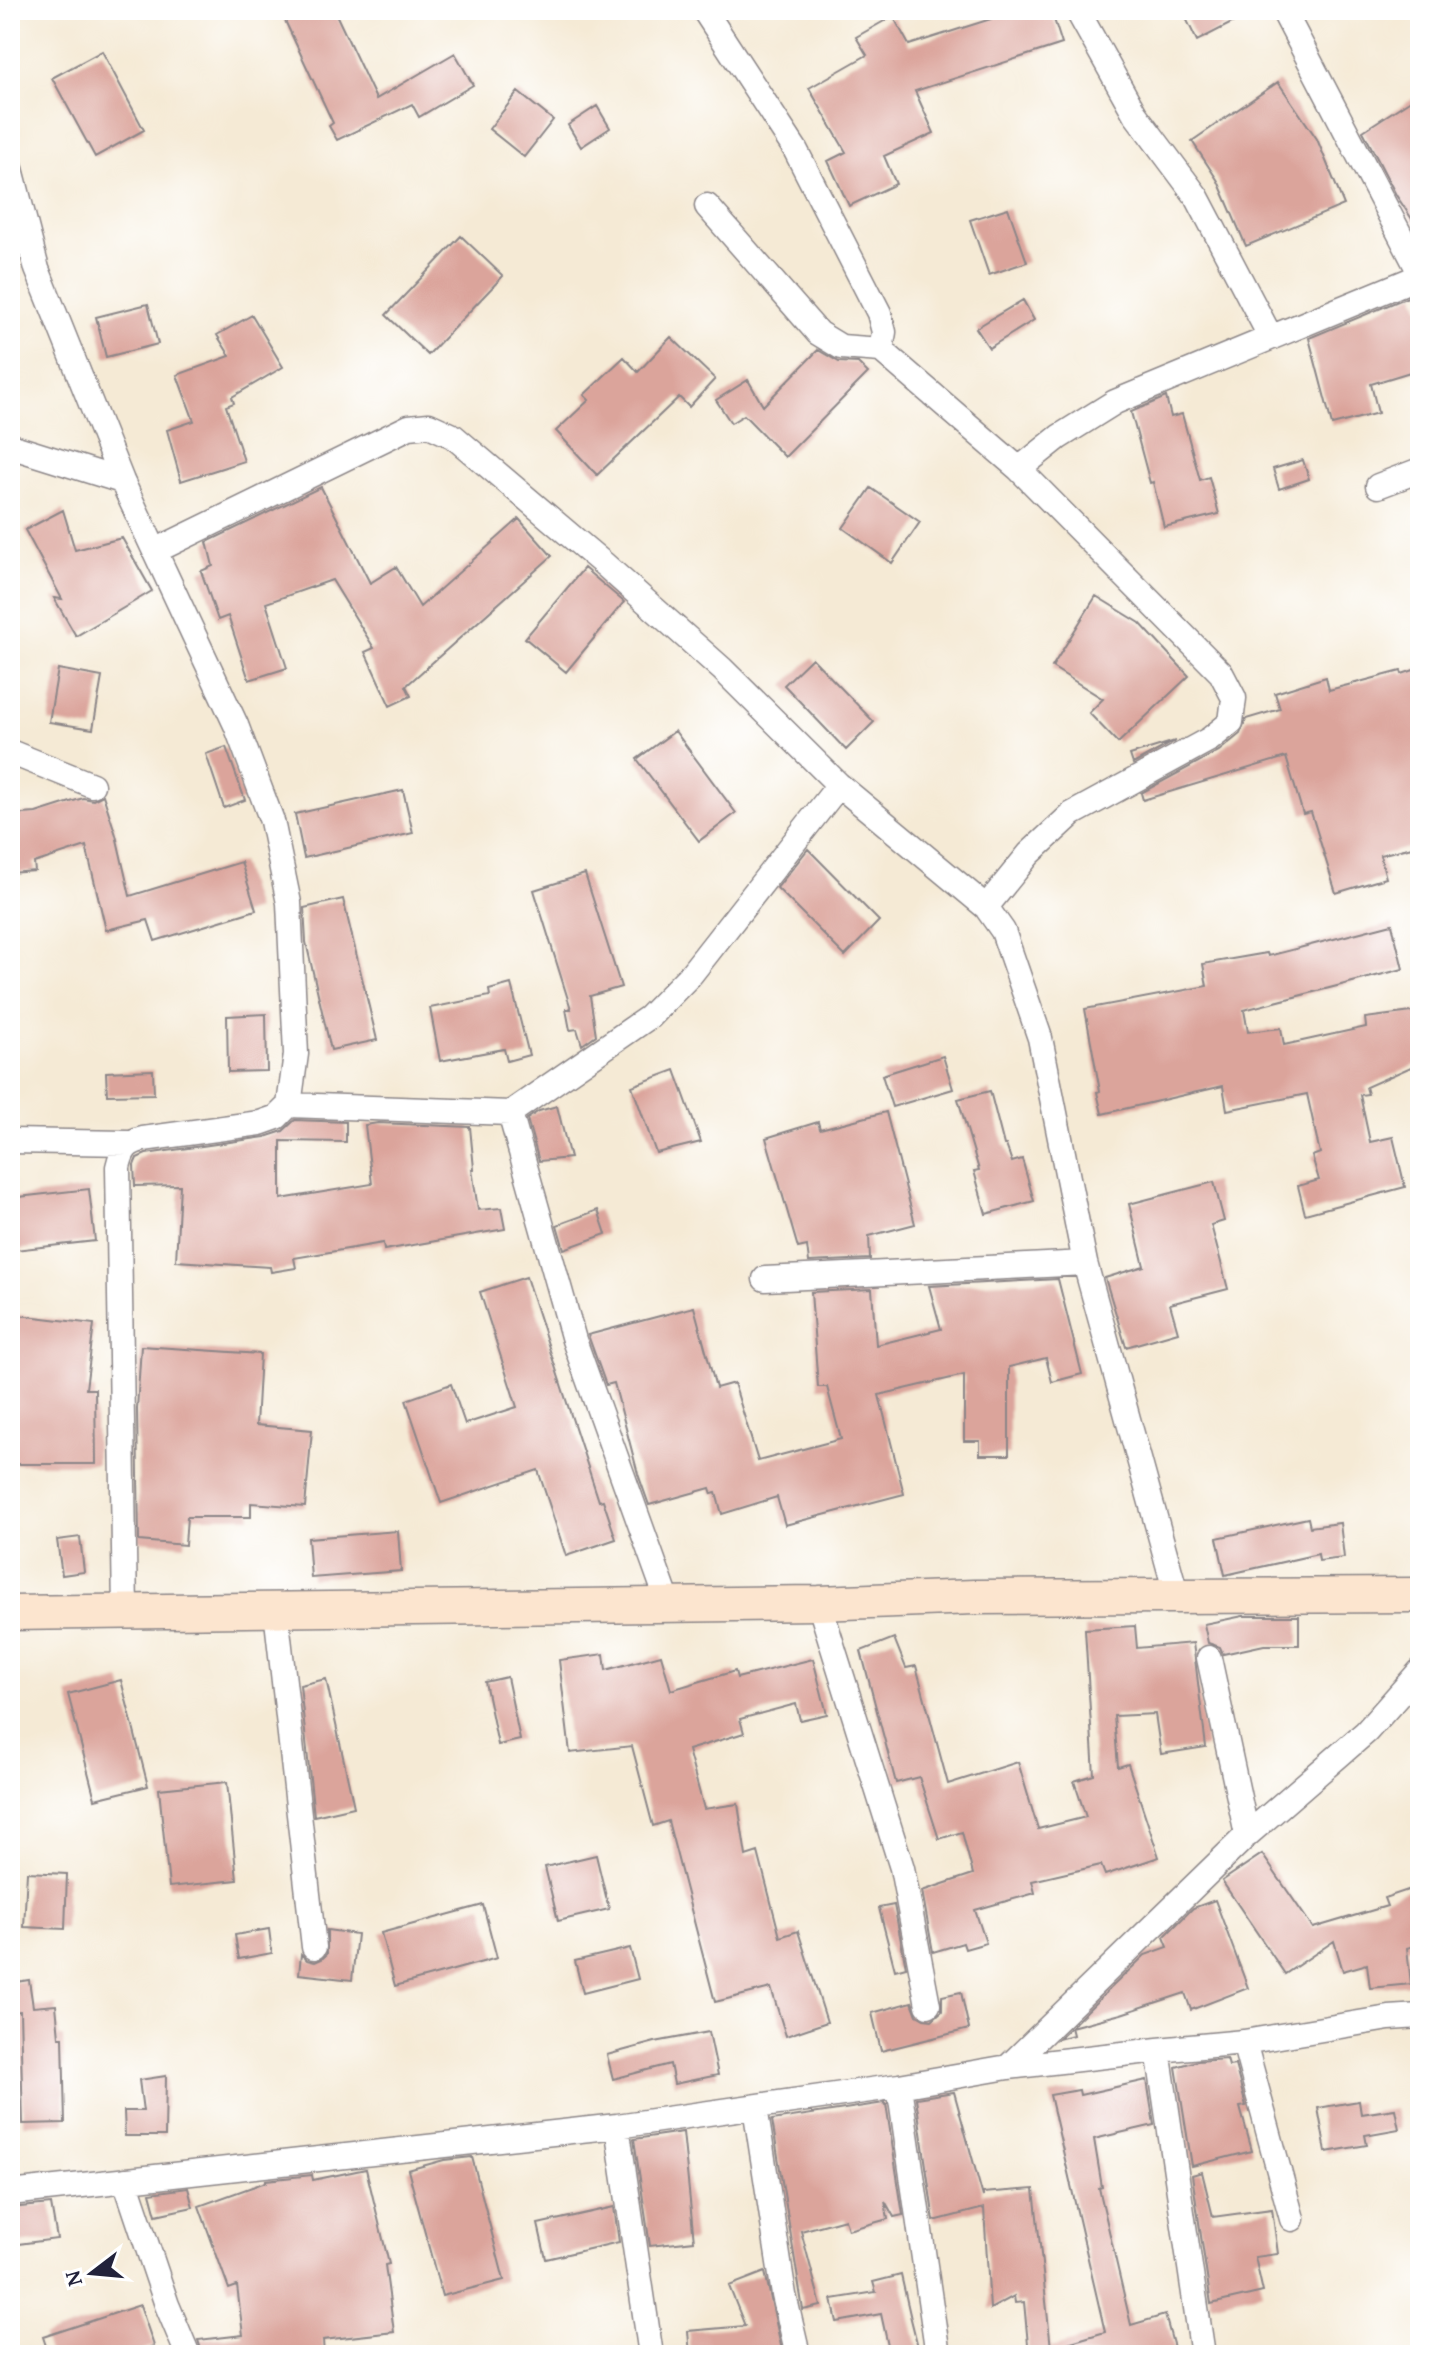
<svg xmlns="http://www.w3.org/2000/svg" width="1430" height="2365" viewBox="0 0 1430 2365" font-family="'Gentium Book Plus',serif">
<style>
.building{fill:#dba49b}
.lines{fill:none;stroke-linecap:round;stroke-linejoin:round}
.minor-casing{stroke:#8c8688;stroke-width:27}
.secondary-casing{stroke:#8c8688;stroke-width:37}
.minor{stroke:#fff;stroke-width:24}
.secondary{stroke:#fce5cf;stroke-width:34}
</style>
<rect width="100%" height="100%" fill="#fff"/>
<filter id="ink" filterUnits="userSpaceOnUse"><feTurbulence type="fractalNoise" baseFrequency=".0125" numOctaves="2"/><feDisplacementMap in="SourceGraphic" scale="16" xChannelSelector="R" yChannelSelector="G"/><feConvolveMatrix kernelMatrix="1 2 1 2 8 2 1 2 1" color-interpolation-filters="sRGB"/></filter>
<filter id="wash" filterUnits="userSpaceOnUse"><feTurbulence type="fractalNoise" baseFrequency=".006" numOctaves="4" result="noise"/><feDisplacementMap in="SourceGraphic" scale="32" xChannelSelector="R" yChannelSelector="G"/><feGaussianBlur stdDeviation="1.8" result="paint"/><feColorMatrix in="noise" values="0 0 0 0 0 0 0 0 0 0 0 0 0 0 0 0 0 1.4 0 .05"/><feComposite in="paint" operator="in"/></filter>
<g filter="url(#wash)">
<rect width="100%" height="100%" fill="#f5ead5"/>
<g id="blocks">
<path class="building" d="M280,10H334L376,99L455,53L473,85L419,117L412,104L337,140L329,126L333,123Z
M1019,10H1051L1062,44L915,91L934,133L884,156L896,184L849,206L828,161L846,152L809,88L867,55L856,37L893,16L909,45Z
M1182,10H1257L1197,41Z
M102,51L144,130L95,157L52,78Z
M1278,82L1317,139L1344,205L1246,246L1218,181L1192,141Z
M518,92L553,120L524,157L489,129Z
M1420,94V231L1396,195L1363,131Z
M597,106L610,128L581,147L568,125Z
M1008,208L1027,262L989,275L970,220Z
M461,236L503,276L428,355L386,315Z
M1415,294L1420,309V369L1371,384L1378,413L1332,425L1309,338Z
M1023,300L1034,320L989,348L976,328Z
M148,304L158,344L106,357L96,317Z
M252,315L283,367L232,397L234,403L226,406L244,461L181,481L167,430L194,421L177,375L230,356L217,335Z
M671,337L715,379L689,407L679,397L597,475L556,431L589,400L584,395L624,357L638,372Z
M818,350L839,362L858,363L868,373L785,457L744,415L731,423L716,400L748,380L763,406Z
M1166,397L1171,417L1182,414L1200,480L1209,477L1219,514L1164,527L1153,482L1150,483L1131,412Z
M1303,460L1309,479L1279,489L1273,469Z
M321,487L370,583L396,567L420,607L519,519L552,556L406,686L411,696L390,706L365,652L374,648L332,580L266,603L287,668L249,680L228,616L218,620L201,571L213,566L207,542Z
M871,488L920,522L892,563L843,528Z
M63,510L75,550L122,538L152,591L76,636L54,598L62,599L25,530Z
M584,568L624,602L566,672L525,638Z
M1096,596L1140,623L1189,676L1118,743L1089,713L1103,699L1052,667Z
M812,658L874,722L846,750L784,685Z
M1420,668V845L1380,855L1386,878L1336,893L1311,812L1303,814L1286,757L1143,800L1141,793L1219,751L1240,734L1246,719L1280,709L1275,693L1326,677L1329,690L1401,671L1402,674Z
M58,669L102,677L93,729L49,722Z
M675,731L736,813L699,841L637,759Z
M1175,741L1133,764L1130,755Z
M226,747L245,800L224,808L206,754Z
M403,790L413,833L304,858L295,814Z
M103,795L116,835L130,896L241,862L256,910L155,941L148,920L106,930L86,846L34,863L35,871L10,873V815L36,813L83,798L93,800Z
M808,849L879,921L845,956L777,888Z
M585,874L621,987L590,996L596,1035L582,1045L577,1029L570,1030L566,1009H571L534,890Z
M343,899L377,1040L331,1050L306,942L304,908Z
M1392,924L1403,969L1244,1010L1248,1032L1281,1028L1284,1045L1366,1027L1365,1018L1420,1011V1063L1366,1087L1368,1094L1360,1095L1370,1142L1393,1137L1405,1187L1305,1214L1298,1186L1319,1180L1312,1156L1320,1153L1307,1094L1227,1110L1223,1086L1102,1114L1097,1092L1100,1091L1085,1009L1207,986L1203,964L1267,953L1268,956Z
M511,984L529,1055L507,1061L504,1049L440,1061L430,1008L490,996L489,990Z
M266,1014L267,1071L228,1072L227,1016Z
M943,1056L953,1089L892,1107L882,1075Z
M153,1070L154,1094L107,1095L106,1072Z
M675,1070L701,1142L656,1153L632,1086Z
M990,1091L1004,1145H1006L1012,1162L1022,1159L1034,1201L986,1214L974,1171L979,1170L958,1099Z
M557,1106L570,1158L539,1161L527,1119L539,1111Z
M886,1112L915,1224L869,1236L870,1259L809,1262L807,1246L798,1248L766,1138L818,1122L820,1129Z
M295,1120L346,1122V1142L281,1141V1199L372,1184L365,1125L378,1123L470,1127L474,1169H472L478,1210L501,1208L505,1229L384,1250L383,1243L294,1258L296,1268L271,1272L270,1267L176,1261L180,1185L135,1186L134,1165L137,1158L146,1154L265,1137L283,1131Z
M1214,1182L1224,1221L1211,1225L1228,1289L1170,1304L1178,1332L1126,1347L1105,1278L1144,1266L1129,1204Z
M89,1189L95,1241L15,1250L12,1226L10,1227V1198Z
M598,1210L606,1234L564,1249L557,1225Z
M526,1277L599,1501L603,1500L616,1539L566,1556L538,1470L441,1503L406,1400L451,1384L465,1424L517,1407L480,1292Z
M1058,1279L1082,1374L1052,1382L1046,1358L1009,1367V1455H980V1441H964V1375L879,1395L904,1494L785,1525L777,1497L722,1514L716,1493L712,1494L710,1488L649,1505L638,1474L614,1383L606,1385L588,1335L694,1307L716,1388L734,1383L758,1461L841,1439L827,1387H818L811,1292L872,1289L876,1345L941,1329L929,1286Z
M10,1314L94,1324L86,1389H95L96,1464H10Z
M141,1346L260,1354L256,1425L312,1430L305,1507L251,1503V1517H187L185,1545L139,1541L137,1409Z
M1308,1518L1310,1527L1340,1523L1344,1558L1319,1561L1318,1554L1225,1575L1217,1538Z
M398,1531L401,1571L311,1578L308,1538Z
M80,1537L84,1572L62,1575L57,1540Z
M1243,1616H1299V1645H1264L1223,1654L1220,1647L1208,1643L1204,1624Z
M1135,1626L1137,1648L1193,1643L1206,1747L1161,1754L1155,1714L1114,1716L1118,1767L1128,1764L1159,1857L1105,1875L1101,1865L1032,1881L1035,1893L975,1910L986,1943L965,1949L963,1943L933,1952L922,1891L973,1874L962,1832L939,1839L919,1777L896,1783L861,1651L894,1638L906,1668L916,1666L948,1784L1018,1762L1038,1829L1086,1817L1074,1781L1094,1775L1085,1629Z
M604,1654L606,1670L661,1655L671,1690L735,1671L737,1678L813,1659L827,1714L800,1720L796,1704L740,1719L744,1733L688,1750L704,1809L738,1804L746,1856L758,1852L780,1937L798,1931L827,2022L786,2036L771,1988L715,2002L668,1821L653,1826L632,1746L570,1753L559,1660Z
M507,1677L520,1740L498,1745L485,1682Z
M326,1679L354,1807L314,1816L300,1685Z
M121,1680L148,1786L95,1799L68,1694Z
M227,1782L237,1880L169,1887L159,1789Z
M1262,1854L1313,1928L1387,1906L1384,1898L1420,1886V1944L1407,1948L1411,1984L1370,1988L1367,1964L1343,1971L1334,1941L1285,1974L1222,1881Z
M596,1855L609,1909L558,1921L545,1867Z
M27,1872L67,1874L65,1929L24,1927Z
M1215,1900L1248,1988L1191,2010L1185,1993L1121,2014L1071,2027L1073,2035L1058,2039L1145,1955L1168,1947L1164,1937L1193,1908Z
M483,1905L497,1958L395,1986L381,1933Z
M894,1905L906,1967L895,1970L879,1908Z
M269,1929L272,1953L239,1959L235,1935Z
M327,1930L357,1934L352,1980L299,1974L301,1954L307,1960L315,1962L322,1959L327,1954Z
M630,1948L638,1979L583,1993L575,1961Z
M29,1980L33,2007L56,2005L59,2037H63L65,2123L23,2124L20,2011L10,2012V1983Z
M961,1992L969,2029L881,2051L872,2013L912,2002L917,2015L924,2019L932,2020L942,2011V1996Z
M709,2032L718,2075L674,2084L670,2064L613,2079L607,2055L655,2042Z
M1227,2059L1229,2066L1235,2065L1246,2106L1240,2107L1252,2151L1192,2166L1176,2067L1197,2061Z
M166,2076L165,2136H125L124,2111H143L139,2080Z
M1147,2080L1154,2125L1094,2139L1102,2187L1099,2188L1131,2325L1165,2315L1176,2355H1029L1024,2302L1015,2303L1014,2296L990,2309L984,2208L934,2221L916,2098L954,2092L983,2197V2193L1034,2189L1051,2348L1105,2332L1050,2095L1079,2090L1080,2095Z
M1359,2101L1361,2114L1395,2109L1399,2129L1365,2135L1367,2145L1326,2152L1318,2108Z
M884,2103L886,2104L903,2215L894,2217L885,2201L888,2219L848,2230L845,2219L801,2231L821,2306L803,2310L772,2120Z
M683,2132L694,2241L650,2246L634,2139Z
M472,2157L504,2280L442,2296L408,2170L444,2160Z
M366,2169L389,2264L385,2265L394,2332L323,2340L324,2355H203L198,2340L243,2335L237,2286L229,2289L199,2206L266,2182V2180L312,2175L313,2180Z
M1202,2172L1213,2217L1272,2209L1278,2254L1255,2257L1263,2292L1211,2304L1192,2175Z
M188,2188L193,2207L156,2215L150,2193Z
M51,2204L57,2239L10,2245V2208Z
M614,2207L619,2242L546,2259L538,2224Z
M765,2272L783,2355H716V2353L690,2355L688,2331L745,2326L729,2286Z
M901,2275L911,2319L920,2355H890L881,2314L837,2322L832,2299L876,2292L873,2282Z
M140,2305L154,2346L128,2355H49L43,2337Z"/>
</g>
</g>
<g filter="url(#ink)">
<use href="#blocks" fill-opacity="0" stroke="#8c8688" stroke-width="2"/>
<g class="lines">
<defs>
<path id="minor" d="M704,10L795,149L879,313L884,332L881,350
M1077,10L1135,114L1197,197L1270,336
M1283,10L1420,273
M10,165L37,269L122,481L236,725L272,821L289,903L296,1054L289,1105L277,1117L260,1123L143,1139C126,1143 122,1150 118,1167L125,1612
M707,206L818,333L841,347L881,350L1019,469L1221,673L1234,698L1231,722L1210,739L1072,814L1029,854L986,907
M10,446L122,481
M1019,469L1059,437L1115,402L1420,276
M1378,486L1420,470
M155,551L409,427L429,425L453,436L605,565L722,669L839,785L986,907L1003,931L1040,1038L1085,1263L1177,1597
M10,752L92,785
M289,1105L510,1113L649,1017L691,974L839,785
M510,1113L574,1340L669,1605
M10,1141L128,1143
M765,1279L1085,1263
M819,1603L902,1868L928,2005
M276,1611L314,1947
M1209,1658L1247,1835
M1244,2042L1292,2219
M1158,2050L1203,2355
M1008,2067L1247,1835L1366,1732L1420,1671
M899,2086L938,2355
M755,2107L784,2295L798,2355
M617,2126L651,2355
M125,2180L167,2305L188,2355
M10,2193L617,2126L899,2086L1008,2067L1158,2050L1244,2042L1389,2018L1420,2016"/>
<path id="secondary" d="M10,1613L819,1603L974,1597L1420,1595"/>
</defs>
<use href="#minor" class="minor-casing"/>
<use href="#secondary" class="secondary-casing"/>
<use href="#minor" class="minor"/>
<use href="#secondary" class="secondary"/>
</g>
</g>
<rect width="1430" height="2365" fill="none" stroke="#fff" stroke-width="40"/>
<g transform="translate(92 2273) rotate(254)" stroke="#ffffff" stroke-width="6" paint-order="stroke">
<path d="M0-6L14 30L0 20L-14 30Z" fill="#22223b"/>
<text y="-12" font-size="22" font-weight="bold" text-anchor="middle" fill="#22223b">N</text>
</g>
</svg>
